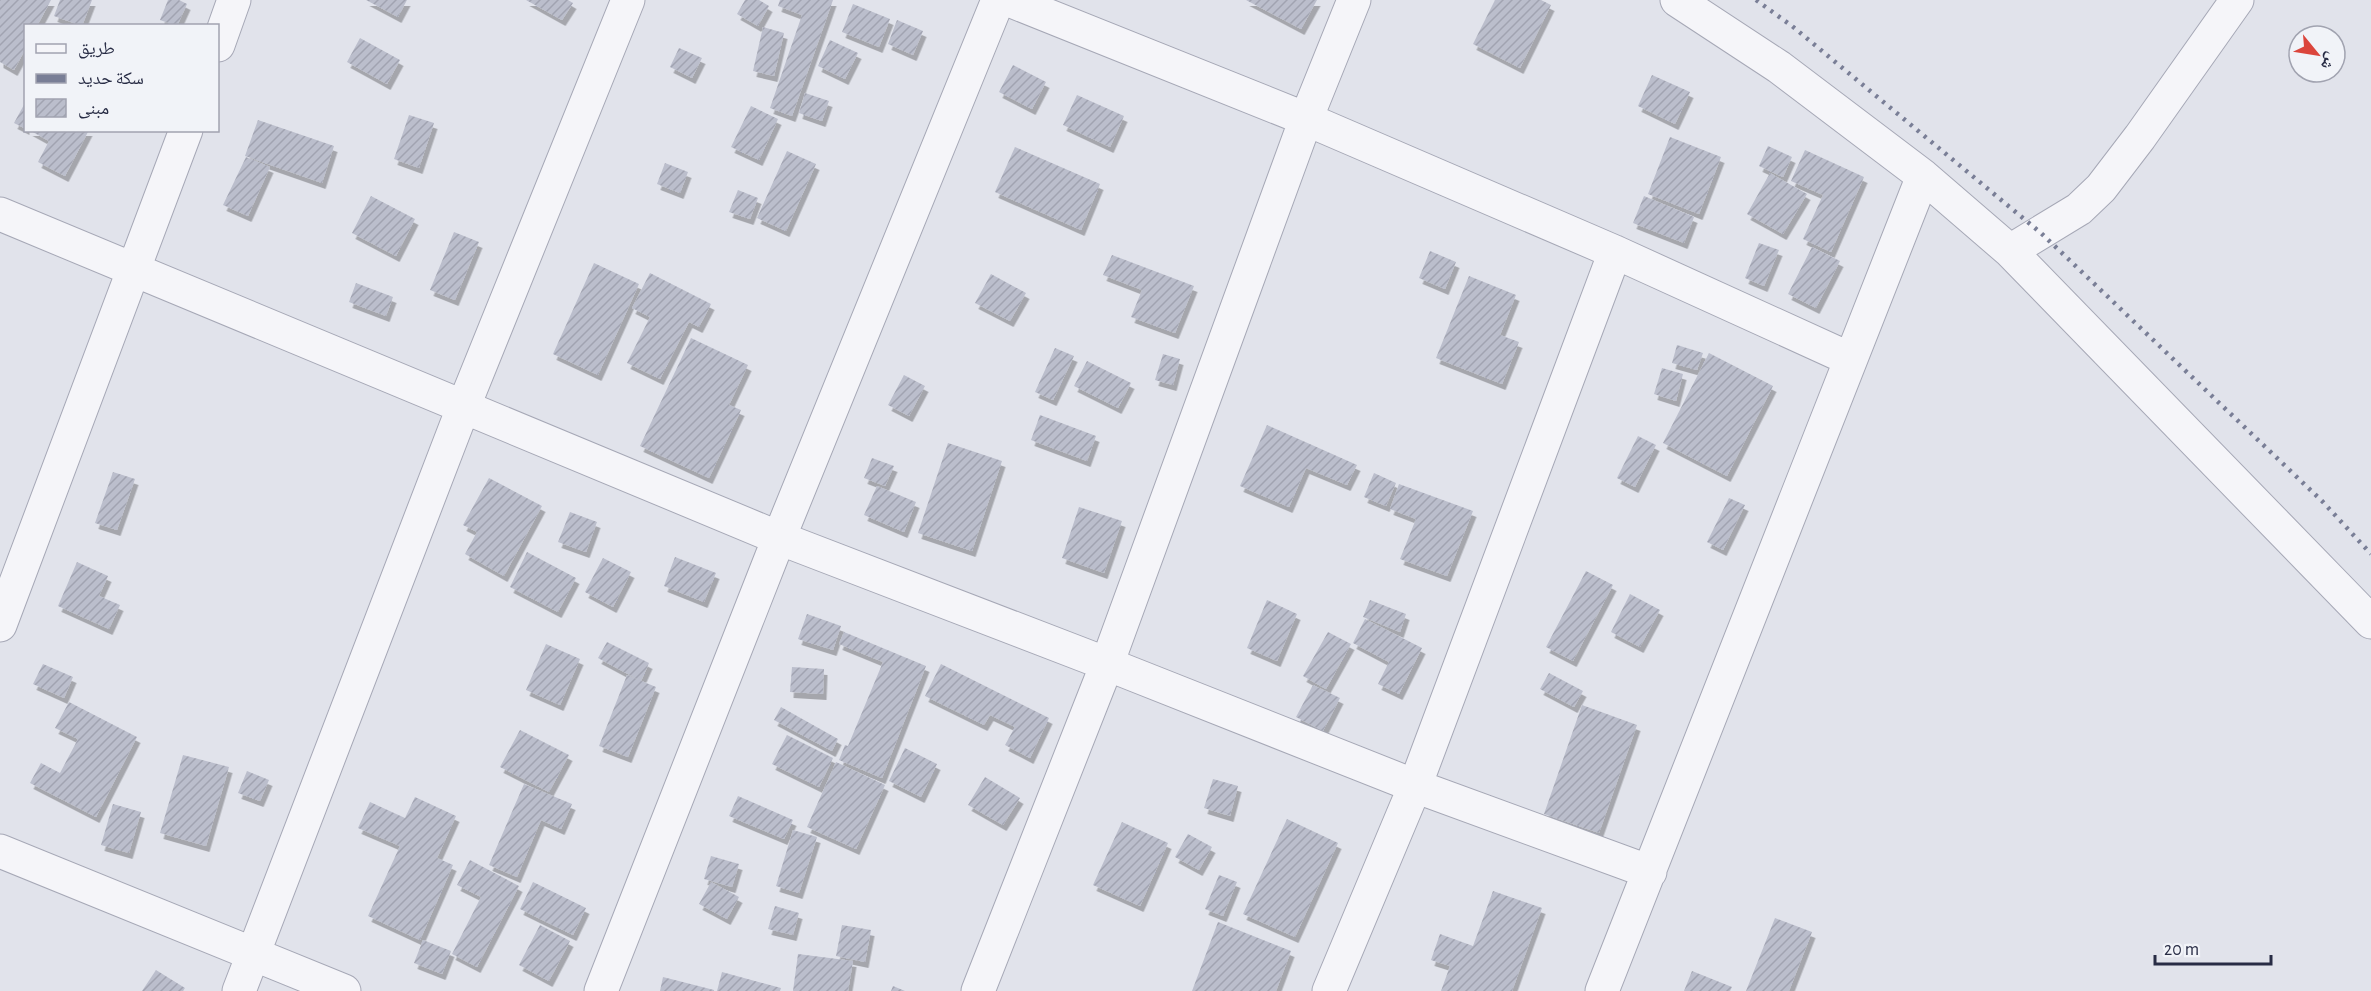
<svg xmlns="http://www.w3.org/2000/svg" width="2371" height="991" viewBox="0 0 2371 991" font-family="'Alegreya Sans','Noto Naskh Arabic',sans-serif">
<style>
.building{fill:url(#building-hatch);filter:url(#shadow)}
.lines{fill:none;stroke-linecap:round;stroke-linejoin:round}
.minor-casing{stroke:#a6a8b6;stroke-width:35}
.minor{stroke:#f5f5f9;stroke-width:33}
.rail{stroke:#797e96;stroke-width:4.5;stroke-dasharray:3 6;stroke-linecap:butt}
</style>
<defs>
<pattern id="building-hatch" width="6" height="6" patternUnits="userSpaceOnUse" patternTransform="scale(1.5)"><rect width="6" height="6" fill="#bbbecc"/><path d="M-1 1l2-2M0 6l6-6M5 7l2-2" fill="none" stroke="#a1a3b1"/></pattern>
<filter id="shadow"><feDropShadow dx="3.5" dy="6" stdDeviation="0" flood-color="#0004"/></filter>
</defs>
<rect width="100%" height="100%" fill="#e1e3eb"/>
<path class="building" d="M0,0H51L37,26H26V48L14,70L0,62Z
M60,0H92L82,26L54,16Z
M168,0H179L187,4L177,26L160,20Z
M366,0H407L398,17Z
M526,0H568L573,3L562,20Z
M745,0H759L769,6L758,26L737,14Z
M780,0H833L792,116L770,108L802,15L778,6Z
M1246,0H1317L1301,29Z
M1495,0H1541L1551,5L1520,68L1473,44Z
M853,4L890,19L879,47L842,32Z
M897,20L923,31L913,55L888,44Z
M763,27L784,33L774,76L753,71Z
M360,38L400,60L387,84L347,62Z
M830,40L858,53L845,79L818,66Z
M679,48L702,58L692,78L670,67Z
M1013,65L1046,82L1032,109L999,92Z
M1652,75L1690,92L1675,124L1638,106Z
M805,93L829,101L822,121L799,113Z
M1077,95L1124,116L1110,147L1063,125Z
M26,101V129L14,123Z
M751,106L778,119L759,160L731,147Z
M409,115L434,123L419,168L394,159Z
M258,120L334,146L322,183L245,156Z
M29,130H89L65,176L38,162L49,141Z
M1670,137L1721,157L1699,214L1648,194Z
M1768,146L1792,157L1783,177L1759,166Z
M1015,147L1100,184L1081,230L995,192Z
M1805,150L1864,177L1831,252L1803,239L1823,195L1791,181Z
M787,151L816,164L786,231L757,218Z
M246,157L270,167L248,216L223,205Z
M665,163L688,172L680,193L657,184Z
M1770,173L1807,194L1783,234L1747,214Z
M738,190L758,198L750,219L729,212Z
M371,196L415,219L396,256L352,233Z
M1644,196L1694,217L1684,243L1633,223Z
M454,232L479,242L455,300L430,290Z
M1759,243L1779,250L1764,286L1745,278Z
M1812,247L1840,261L1816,308L1788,294Z
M1430,251L1456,262L1445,289L1419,278Z
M1112,255L1194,286L1175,333L1131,317L1142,290L1103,275Z
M594,263L639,284L598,375L553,354Z
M650,273L711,304L699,327L689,322L660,379L627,363L650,317L632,308Z
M991,274L1026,293L1010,321L975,303Z
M1469,276L1516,295L1500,335L1519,342L1502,384L1436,358Z
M356,283L393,297L386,316L349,302Z
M691,338L748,365L729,405L741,410L709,478L640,446Z
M1677,345L1703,353L1697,370L1672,363Z
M1055,348L1074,356L1053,400L1035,392Z
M1709,353L1773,386L1727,476L1663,443Z
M1163,354L1180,359L1173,385L1155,380Z
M1087,361L1131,383L1118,408L1074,386Z
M1662,368L1683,374L1676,401L1654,394Z
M904,375L925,386L909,416L888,405Z
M1040,415L1096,436L1087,461L1031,440Z
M1267,425L1357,465L1347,485L1306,468L1289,507L1240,486Z
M1638,436L1656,445L1635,487L1617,478Z
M948,443L1002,461L972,551L918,533Z
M872,458L894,466L885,486L864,478Z
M113,472L135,479L117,530L95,523Z
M1374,473L1396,483L1386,506L1364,497Z
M489,478L542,506L504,576L465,554L477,532L463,525Z
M1399,484L1473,511L1447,576L1400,559L1416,519L1390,509Z
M877,486L916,502L904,532L864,515Z
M1729,498L1745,505L1723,550L1707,542Z
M1079,507L1122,521L1104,573L1062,558Z
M570,512L597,522L586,552L558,542Z
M527,552L576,578L558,612L510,587Z
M675,557L716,573L704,602L664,586Z
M603,558L631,572L613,607L585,592Z
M77,562L108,576L99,596L120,605L109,629L58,606Z
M1586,571L1613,585L1573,661L1546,647Z
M1630,594L1660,610L1640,647L1611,632Z
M1267,600L1297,614L1277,661L1247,648Z
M1370,600L1406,614L1400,632L1363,617Z
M807,614L841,626L833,650L798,639Z
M1365,619L1422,648L1399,694L1378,684L1389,662L1353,643Z
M844,632L926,666L882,778L839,760L845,745L848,746L883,662L839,644Z
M1328,632L1351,644L1326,689L1303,676Z
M607,642L649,663L641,681L598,658Z
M546,644L580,659L560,705L526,690Z
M43,664L73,677L64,698L33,684Z
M941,664L1049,718L1030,758L1005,745L1015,727L990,715L984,725L925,696Z
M792,667L824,669L823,694L790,692Z
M1549,673L1583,691L1574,707L1540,689Z
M627,675L656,687L628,757L599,746Z
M1313,685L1340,698L1323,731L1296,717Z
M69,702L137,737L96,817L30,783L41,763L60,773L78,739L55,728Z
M1582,705L1637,725L1599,833L1544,814Z
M781,707L838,739L832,751L774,720Z
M520,730L569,755L549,792L500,767Z
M787,735L833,758L819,787L772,764Z
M905,748L937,764L921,797L889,781Z
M183,755L229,767L206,846L160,833Z
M836,762L885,785L856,849L807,827Z
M247,771L269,780L260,801L238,793Z
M985,777L1020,798L1003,825L968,805Z
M1213,779L1238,786L1230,816L1204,808Z
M524,784L572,804L561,829L541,820L517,877L489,865Z
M738,796L793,820L784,839L729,816Z
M415,797L456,816L437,858L453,865L420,940L368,916L400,846L358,828L370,802L405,818Z
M113,804L141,812L129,853L101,845Z
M1287,819L1338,843L1295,937L1243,914Z
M1122,822L1168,843L1140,906L1093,885Z
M793,830L817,837L799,893L776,886Z
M1188,834L1212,847L1199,870L1175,857Z
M711,856L739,864L732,887L704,879Z
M470,860L519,886L477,967L452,954L481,897L457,885Z
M1219,875L1237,882L1223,916L1205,909Z
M533,882L586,908L573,935L520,909Z
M711,882L739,897L727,919L699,904Z
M1493,891L1542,908L1512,991H1441L1450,966L1431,960L1440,934L1473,946Z
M775,906L799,913L793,935L768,929Z
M1775,918L1812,932L1789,991H1746Z
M1218,922L1291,951L1276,991H1192Z
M540,925L570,941L549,981L519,965Z
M842,925L871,930L865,962L836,956Z
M423,940L451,951L442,974L414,963Z
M798,954L853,961L848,991H793Z
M156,970L185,988L183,991H142Z
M1692,971L1732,987L1730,991H1684Z
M722,972L781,988L780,991H717Z
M663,977L714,990V991H660Z
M893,986L905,991H891Z"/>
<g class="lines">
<defs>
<path id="minor" d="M1009,0L1306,119L1615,252L1850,359
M1677,0L1779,67L1923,176L2010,251L2371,622
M218,45L234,0
M0,214L779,538L1107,664L1415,786L1650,872
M2010,251L2079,209L2101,188L2140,137L2237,0
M0,625L186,130
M0,851L344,991
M239,991L463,408L628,0
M601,991L779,538L998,0
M978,991L1107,664L1306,119L1354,0
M1329,991L1415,786L1615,252
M1602,991L1923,176"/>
</defs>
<use href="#minor" class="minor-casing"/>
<use href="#minor" class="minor"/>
<path class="rail" d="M1756,0L1792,26L2041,233L2322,501L2371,554"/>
</g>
<rect x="24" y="24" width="195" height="108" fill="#f1f3f8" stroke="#a1a3b0" stroke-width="1.5"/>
<rect x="36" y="44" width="30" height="9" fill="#f5f5f9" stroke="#a1a3b0" stroke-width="1.5"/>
<text x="78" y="54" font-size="18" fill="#282c45">طريق</text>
<rect x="36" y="74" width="30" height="9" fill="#797e96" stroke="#a1a3b0" stroke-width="1.5"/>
<text x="78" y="84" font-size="18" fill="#282c45">سكة حديد</text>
<rect x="36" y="99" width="30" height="18" fill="url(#building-hatch)" stroke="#a1a3b0" stroke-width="1.5"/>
<text x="78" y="114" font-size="18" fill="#282c45">مبنى</text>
<g transform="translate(2317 54) rotate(120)"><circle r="28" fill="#f1f3f8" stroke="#a1a3b0" stroke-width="1.5"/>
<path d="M0-4.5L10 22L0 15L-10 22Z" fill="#db453c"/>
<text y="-9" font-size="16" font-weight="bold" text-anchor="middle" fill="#282c45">ش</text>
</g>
<path d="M2155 955v9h116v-9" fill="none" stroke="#282c45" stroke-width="3"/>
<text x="2164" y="955" font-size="18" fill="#282c45" stroke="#f1f3f8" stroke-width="4.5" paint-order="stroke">20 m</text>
</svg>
